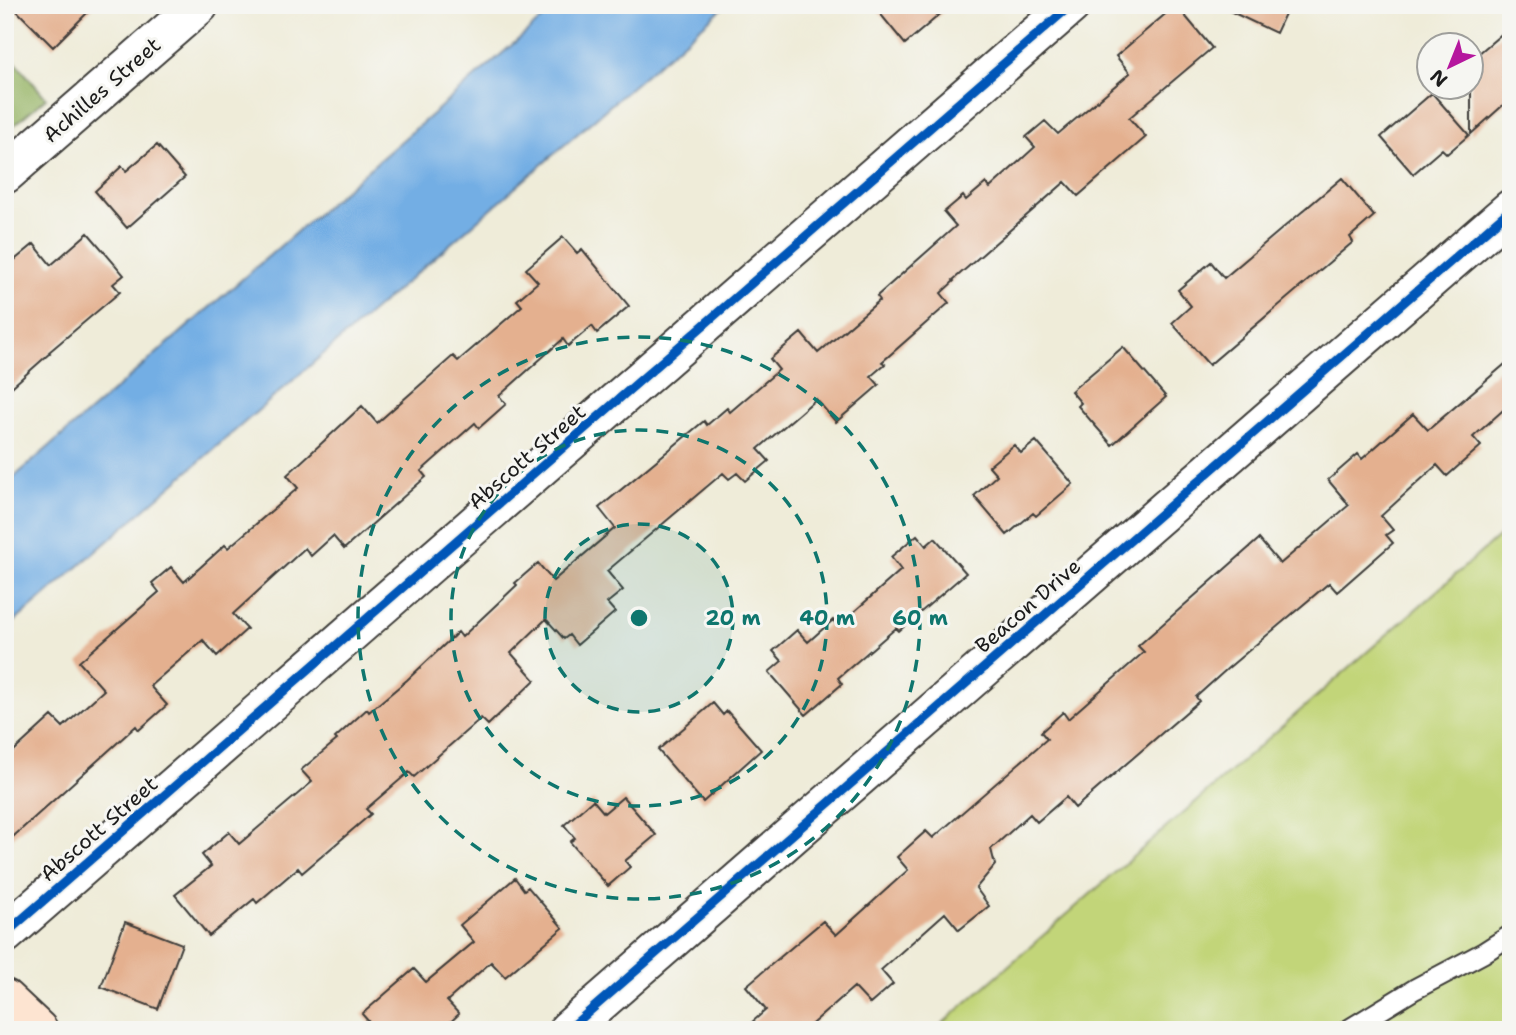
<svg xmlns="http://www.w3.org/2000/svg" width="1516" height="1035" viewBox="0 0 1516 1035" font-family="'Shantell Sans',sans-serif">
<style>
.green{fill:#c2d579;stroke:#6f784a;stroke-width:2}
.forest{fill:#99b669;stroke:#5a6942;stroke-width:2}
.water{fill:#73aee4;stroke:#486580;stroke-width:2}
.building{fill:#e4b08f}
.lines{fill:none;stroke-linecap:round;stroke-linejoin:round}
.lane-casing{stroke:#3c3b38;stroke-width:23}
.street-casing{stroke:#3c3b38;stroke-width:42}
.secondary-casing{stroke:#3c3b38;stroke-width:42}
.lane{stroke:#fff;stroke-width:19}
.street{stroke:#fff;stroke-width:38}
.secondary{stroke:#fde4d1;stroke-width:38}
.cycleway-casing{stroke:#f6f6f2;stroke-width:13}
.cycleway{stroke:#0057b8;stroke-width:9}
.ring{fill:none;stroke:#0f766e;stroke-width:3.5;stroke-dasharray:12 9}
.labels{text-anchor:middle;dominant-baseline:central;stroke-width:6;stroke-linejoin:round;paint-order:stroke}
.street-label{font-size:21px;fill:#1c1c1c;stroke:#f6f6f2}
.centre{fill:#0f766e;stroke:#f6f6f2;stroke-width:3.5}
.ring-label{font-size:21px;text-anchor:middle;font-weight:bold;fill:#0f766e;stroke:#f6f6f2;stroke-width:6;stroke-linejoin:round;paint-order:stroke}
</style>
<rect width="100%" height="100%" fill="#f6f6f2"/>
<filter id="ink" filterUnits="userSpaceOnUse"><feTurbulence type="fractalNoise" baseFrequency=".0143" numOctaves="2"/><feDisplacementMap in="SourceGraphic" scale="14" xChannelSelector="R" yChannelSelector="G"/><feConvolveMatrix kernelMatrix="1 2 1 2 8 2 1 2 1" color-interpolation-filters="sRGB"/></filter>
<filter id="wash" filterUnits="userSpaceOnUse"><feTurbulence type="fractalNoise" baseFrequency=".00686" numOctaves="4" result="noise"/><feDisplacementMap in="SourceGraphic" scale="28" xChannelSelector="R" yChannelSelector="G"/><feGaussianBlur stdDeviation="1.57" result="paint"/><feColorMatrix in="noise" values="0 0 0 0 0 0 0 0 0 0 0 0 0 0 0 0 0 1.4 0 .05"/><feComposite in="paint" operator="in"/></filter>
<g filter="url(#wash)">
<rect width="100%" height="100%" fill="#efecd9"/>
<path class="green" d="M1511,526V1030H935Z"/>
<path class="forest" d="M5,50L46,98L5,133Z"/>
<path class="water" d="M558,5H726L5,630V485Z"/>
<g id="blocks">
<path class="building" d="M11,5H95L53,47Z
M873,5H951L905,44Z
M1176,5L1212,48L1129,118L1146,137L1078,196L1065,182L953,280L954,281L941,293L949,303L882,362L885,364L871,376L879,385L836,422L816,399L758,449L769,461L745,481L737,473L729,479L723,473L607,571L623,590L607,603L615,612L577,645L569,635L564,639L546,619L511,653L535,680L488,725L481,718L414,777L409,772L366,809L371,814L302,873L298,868L257,903L254,899L209,936L175,895L211,866L202,855L229,832L239,844L312,782L301,770L337,740L335,738L367,709L369,712L407,680L458,632L462,637L517,585L515,583L538,563L553,581L615,528L599,508L704,421L707,425L727,408L730,412L779,370L770,359L801,333L818,353L880,300L877,296L956,226L944,212L963,196L966,200L986,183L990,188L1035,147L1026,137L1045,121L1058,134L1130,73L1116,56Z
M1217,5H1289L1276,33Z
M1511,26V98L1471,134V60Z
M1432,93L1469,135L1447,154L1442,149L1413,174L1381,137Z
M157,145L185,177L127,228L95,191L122,166L126,171Z
M1342,178L1374,216L1350,237L1353,242L1209,365L1172,323L1191,306L1178,290L1211,262L1224,278Z
M88,233L124,275L113,284L120,292L49,352L50,353L5,393V268L34,244L51,265Z
M563,237L577,253L582,249L629,306L597,333L592,326L568,346L563,339L499,396L506,404L479,428L475,423L421,471L426,477L344,549L333,536L311,556L305,548L233,614L247,629L217,656L203,640L150,686L167,705L139,730L136,726L5,844V759L52,716L63,727L104,690L79,662L159,592L152,583L171,567L184,582L225,545L228,548L298,488L287,475L362,406L377,423L453,356L458,361L522,306L517,300L538,282L526,269Z
M1123,347L1166,397L1112,445L1078,406L1081,403L1071,391Z
M1511,359V403L1473,437L1481,446L1447,476L1437,465L1381,516L1393,530L1386,535L1393,543L1337,592L1329,583L1227,669L1196,697L1199,701L1075,808L1066,797L1037,822L1030,814L991,849L995,865L976,888L989,906L959,930L945,913L881,970L893,984L870,1004L854,987L805,1030H743L766,1010L746,986L823,921L836,935L908,870L897,857L926,831L933,838L1047,739L1041,732L1063,712L1068,719L1144,652L1138,646L1259,539L1280,564L1349,505L1328,480L1358,454L1362,459L1413,414L1428,430Z
M1036,441L1073,484L1036,516L1033,513L1007,535L974,496L997,475L989,466L1014,445L1021,453Z
M917,535L926,546L935,538L966,573L899,631L896,628L838,678L842,684L806,715L769,672L782,661L773,651L797,630L808,642L833,620L838,626L901,570L891,557Z
M713,703L723,715L727,711L761,750L703,802L658,750Z
M623,797L656,835L625,861L630,867L608,886L570,842L575,838L564,825L593,800L604,813Z
M515,878L524,890L528,887L563,928L505,977L491,962L447,1001L459,1014L442,1030H376L362,1014L414,969L426,982L474,942L460,925Z
M125,922L182,944L158,1009L101,987Z"/>
</g>
</g>
<g filter="url(#ink)">
<use href="#blocks" fill-opacity="0" stroke="#3c3b38" stroke-width="2"/>
<g class="lines">
<defs>
<path id="lane" d="M1348,1030L1415,989L1483,953L1511,935"/>
<path id="street" d="M5,174L199,5
M5,934L1071,5
M568,1030L1511,209"/>
<path id="secondary" d="M5,999L38,1030"/>
</defs>
<use href="#lane" class="lane-casing"/>
<use href="#street" class="street-casing"/>
<use href="#secondary" class="secondary-casing"/>
<use href="#lane" class="lane"/>
<use href="#street" class="street"/>
<use href="#secondary" class="secondary"/>
<defs>
<path id="cycleway" d="M5,934L1071,5
M568,1030L1511,209"/>
</defs>
<use href="#cycleway" class="cycleway-casing"/>
<use href="#cycleway" class="cycleway"/>
</g>
</g>
<circle cx="639" cy="618" r="94" fill="#0f766e" fill-opacity=".12"/>
<g class="ring">
<circle cx="639" cy="618" r="94"/>
<circle cx="639" cy="618" r="188"/>
<circle cx="639" cy="618" r="281"/>
</g>
<g class="labels">
<g class="street-label">
<text transform="translate(102 90) rotate(-41)">Achilles Street</text>
<text transform="translate(527 457) rotate(-41)">Abscott Street</text>
<text transform="translate(1028 606) rotate(-41)">Beacon Drive</text>
<text transform="translate(99 829) rotate(-41)">Abscott Street</text>
</g>
</g>
<circle cx="639" cy="618" r="10" class="centre"/>
<g class="ring-label">
<text x="733" y="625">20 m</text>
<text x="827" y="625">40 m</text>
<text x="920" y="625">60 m</text>
</g>
<rect width="1516" height="1035" fill="none" stroke="#f6f6f2" stroke-width="28"/>
<g transform="translate(1450 66) rotate(223)"><circle r="33" fill="#f6f6f2" stroke="#9f9f9c" stroke-width="2"/>
<path d="M0-5L12 26L0 18L-12 26Z" fill="#b5179e"/>
<text y="-10" font-size="19" font-weight="bold" text-anchor="middle" fill="#1c1c1c">N</text>
</g>
</svg>
